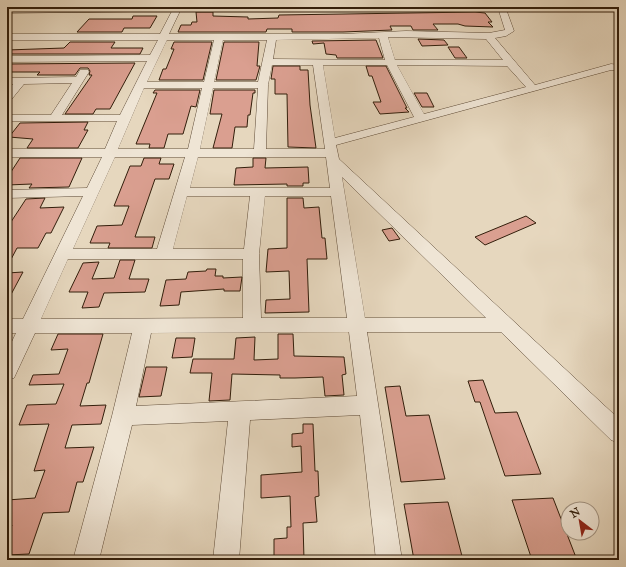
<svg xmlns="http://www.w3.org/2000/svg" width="626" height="567" viewBox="0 0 626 567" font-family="'IM FELL Great Primer',serif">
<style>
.building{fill:#da9f90;stroke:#321e0b}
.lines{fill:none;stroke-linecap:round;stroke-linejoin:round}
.minor-casing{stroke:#5f4c38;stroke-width:1}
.minor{fill:#efe5d5;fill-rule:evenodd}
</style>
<rect width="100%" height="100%" fill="#e6d7be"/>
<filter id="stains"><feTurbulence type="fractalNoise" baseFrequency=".005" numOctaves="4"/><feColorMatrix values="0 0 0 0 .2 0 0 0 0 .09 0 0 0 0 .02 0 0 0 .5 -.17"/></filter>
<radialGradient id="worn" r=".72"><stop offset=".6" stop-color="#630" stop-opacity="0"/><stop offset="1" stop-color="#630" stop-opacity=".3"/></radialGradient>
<path class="building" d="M196,12H213V16L248,17V19L278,18L279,15L475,12L485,13L492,22H488L493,27L465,26L458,24H433L438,30H413L411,26H390L392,30L343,32H292V29H267L266,32H178L181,25H191L192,22H197Z
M133,16H157L150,28H124L122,32H77L89,19H132Z
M418,39L444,40L448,45L422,46Z
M376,40L383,58H337L336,55L326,54L324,43L313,44L312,41Z
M70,42H115L111,48H143L140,54H7V50L64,48Z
M174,42H212L203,80H159L163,69H166L174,49H171Z
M224,42H259L257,66H260L256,80H216Z
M448,47H459L467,58H455Z
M135,63L110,109H96L93,114H65L92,75H89L90,71L88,68H80L75,75H37L40,72H7V64Z
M273,66H300V70H308L310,105L316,148L288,147L287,94H275V79H271Z
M366,66H386L407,108H405L409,112L380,114L373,102H381L372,76H369Z
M155,90H200L196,107L191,106L183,134H168L164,148H149L150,144H136L157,93H153Z
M214,90H255V93H253L250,115H248L247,127H235L232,148H213L222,114H210Z
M414,93H427L434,107H422Z
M88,122L84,130H88L78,148H27L33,139L9,137L20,123Z
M20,158H82L69,187L29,188L32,184L7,185V178Z
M144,158H161L159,164H174L169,179H155L135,237H155L152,248H108L110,243H90L97,226L122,225L129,206H114L130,166H141Z
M253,158H266L265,168L308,167L309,183H303V186H287V184L234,185L236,168L253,167Z
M45,198L40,208L64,207L51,233H46L38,248H17L7,267V228L26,199Z
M287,198H303L304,208L319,207L322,238H325L327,259H307L309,312L265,313L266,300L290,299L289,271L266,272L268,249L287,248Z
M526,216L536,223L485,245L475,237Z
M392,228L400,239L389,241L382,230Z
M120,260H135L129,279H149L145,292L104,293L99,307L82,308L88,292H69L83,263L99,262L92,279L114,278Z
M207,269H216L215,276H223V278L242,277L240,291H224V289L181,292L179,305L160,306L166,280L186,279L188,272L206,271Z
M23,272L7,302V273Z
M58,334H103L89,383H87L80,406L106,405L101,424L72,425L65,448L94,447L83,482H77L69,512L43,513L29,554L7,555V540L12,525H7V500L35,498L45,470L34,471L49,424L19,425L27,405L56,404L64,384L29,385L33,375L59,374L68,349L51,350Z
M278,334H293L294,356L344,357L346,374L342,375L344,395L325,396L323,377L295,378H280V375L232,374L230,400L209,401L212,373H190L193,359H234L236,338L255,337L254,360L278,359Z
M176,338H195L192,357L172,358Z
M146,367H167L161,396L139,397Z
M483,380L495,413L517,412L541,474L505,476L480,402H475L468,381Z
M400,386L406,416L429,415L445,479L401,482L385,387Z
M303,424H313L315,471H318L319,496L315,497L317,522L303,523L304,560H274V539L287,538V527H291L290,496L261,498V475L302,472L301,446L292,447V434L303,433Z
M553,498L577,560H532L512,500Z
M448,502L463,560H414L404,504Z"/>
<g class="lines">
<defs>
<path id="minor" d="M149,7H354L350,9L180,11L169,34H343L406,31L489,33L505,30L499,11L442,9L438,7H503L506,9L514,31L506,36L495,38L535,85L611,64L619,65V71L611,70L336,145L339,159L619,419V443L611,440L501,332H367L402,560H376L360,415L250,420L239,560H213L228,421L132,425L99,560H73L112,416L132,333H35L14,378L7,380V352L16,333H7V319H23L83,196L7,198V190L87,188L102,157H7V149H105L117,121H7V115H51L72,83L24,84L11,100L7,101V91L13,84H7V78L76,77L80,70H88L89,72L62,115H120L147,61L7,62V56L150,55L158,40H7V34H160L172,11L7,13V9ZM388,37L486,39L503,60H395ZM379,38L385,60L273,59L276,40ZM167,40H214L204,82H147ZM223,40H267L258,82H214ZM272,65H313L325,149H266L268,85ZM323,65H387L414,117L335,138ZM397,65L507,66L526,87L424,114ZM144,88H202L188,149H118ZM213,88H258L254,149H200ZM115,157H185L157,249H73ZM198,157H326L330,188H190ZM342,177L486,318H365ZM187,196H250L244,249H173ZM265,196H331L347,318H261L259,254ZM68,259H243V318L41,319ZM349,332L357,396L136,406L151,333Z"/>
</defs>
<use href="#minor" class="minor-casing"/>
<use href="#minor" class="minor"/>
</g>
<rect width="626" height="567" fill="none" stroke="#e6d7be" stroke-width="24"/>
<rect x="8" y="8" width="610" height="551" fill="none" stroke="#321e0b" stroke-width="2"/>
<rect x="12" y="12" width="602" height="543" fill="none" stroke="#321e0b"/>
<g transform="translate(580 521) rotate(329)"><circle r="19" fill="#efe5d5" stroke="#a39584"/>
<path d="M0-3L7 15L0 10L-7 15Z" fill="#8f2418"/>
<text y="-6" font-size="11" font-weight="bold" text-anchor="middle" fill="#321e0b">N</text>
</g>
<rect width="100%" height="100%" filter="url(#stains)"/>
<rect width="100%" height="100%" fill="url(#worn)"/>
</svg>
